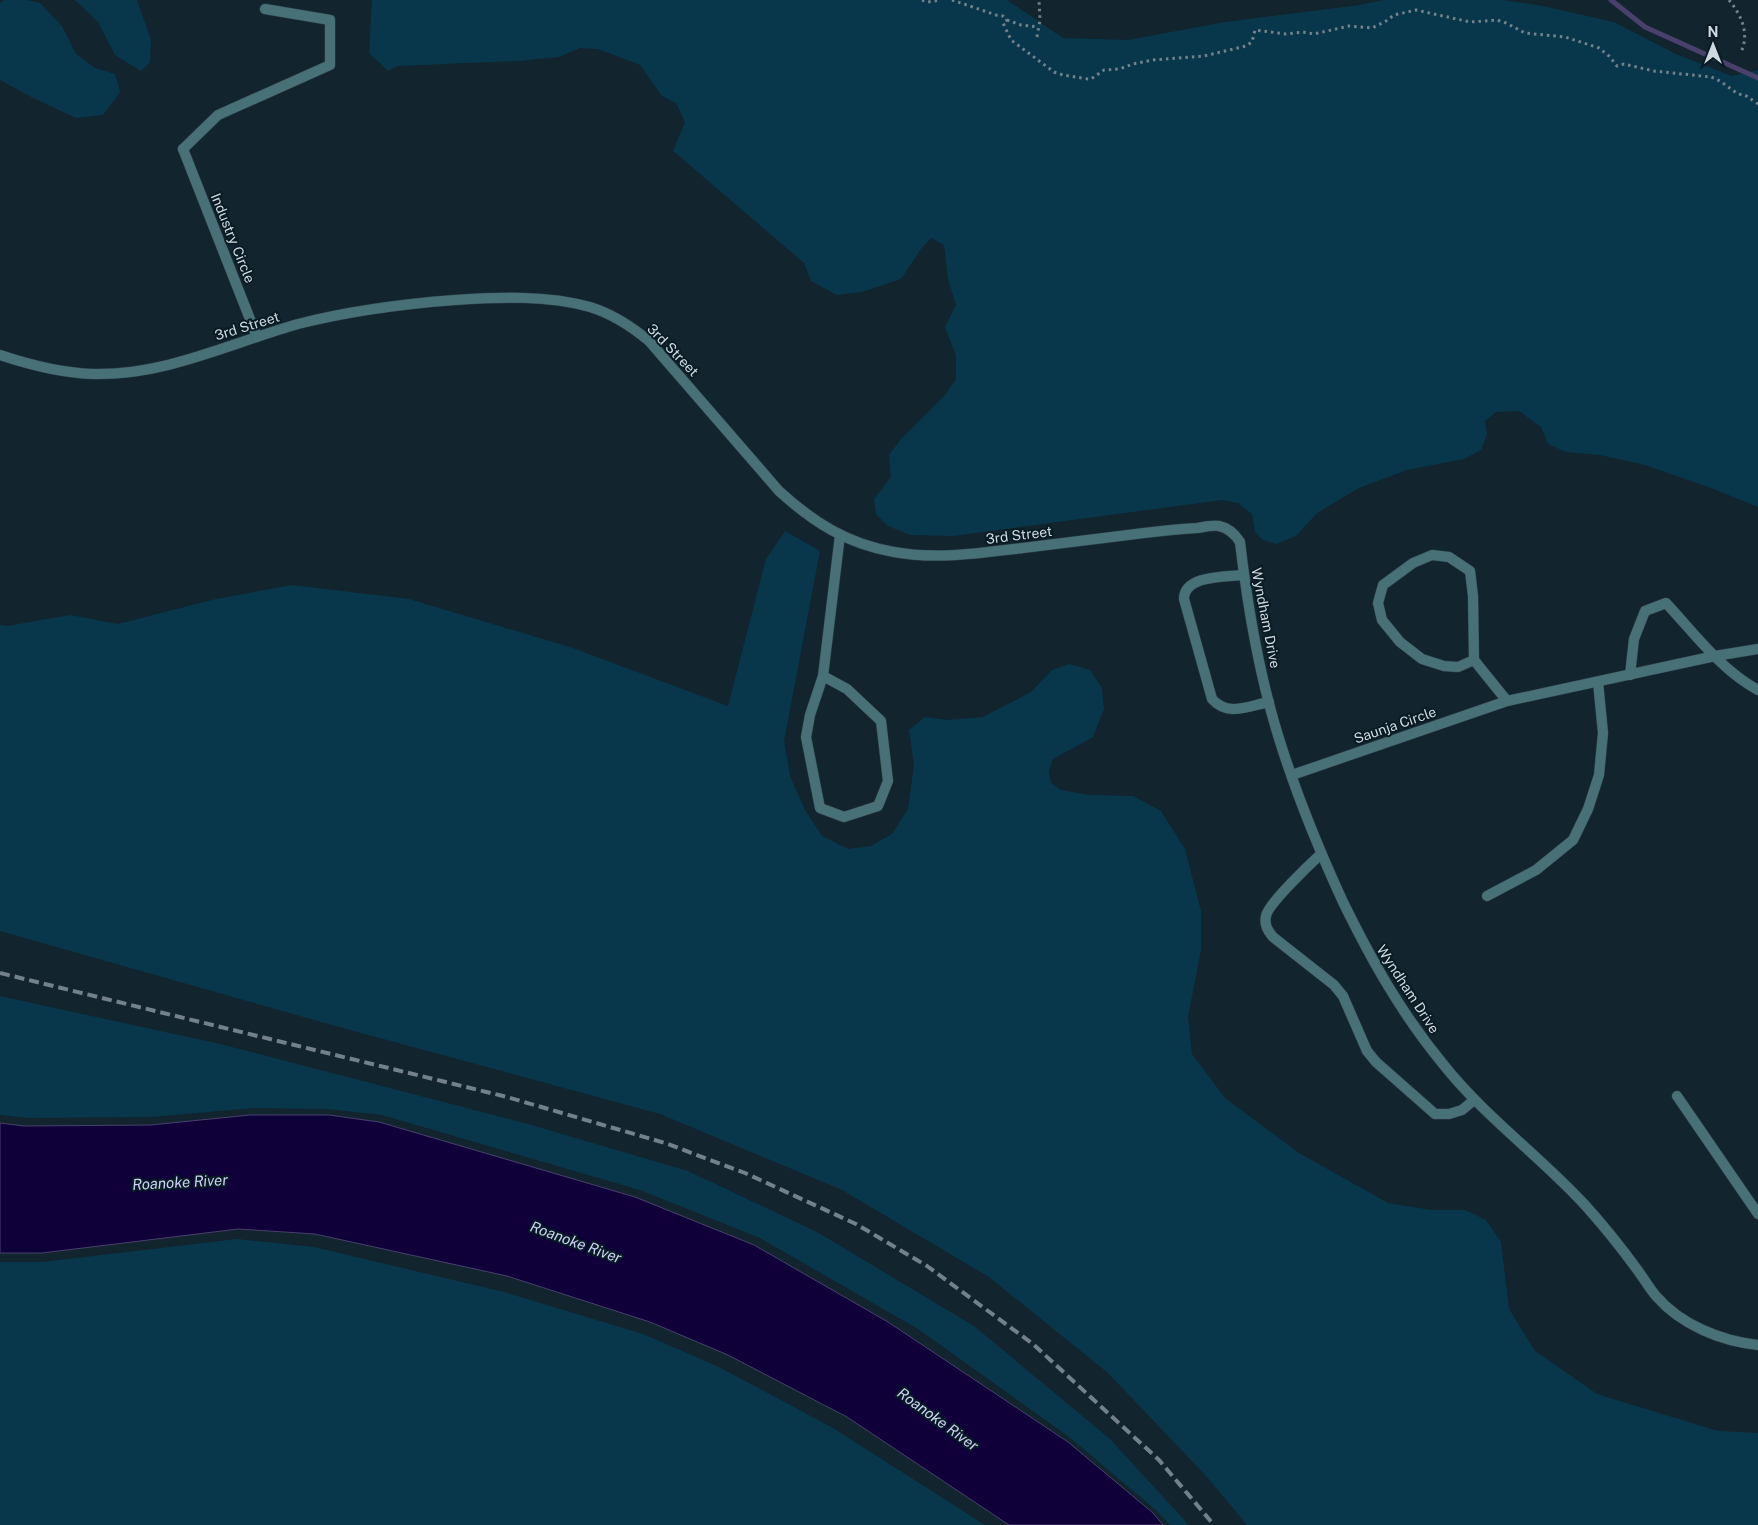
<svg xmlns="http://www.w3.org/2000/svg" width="1758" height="1525" viewBox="0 0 1758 1525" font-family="'Public Sans',sans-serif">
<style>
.green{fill:#08374b}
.water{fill:#0f003a;stroke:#49416c}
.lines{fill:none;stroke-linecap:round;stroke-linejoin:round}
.stream{stroke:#49416c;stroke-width:5}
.service-casing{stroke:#30414a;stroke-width:11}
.minor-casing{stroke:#30414a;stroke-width:11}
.tertiary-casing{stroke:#30414a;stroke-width:11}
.path{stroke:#74828a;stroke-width:3;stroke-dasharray:2.5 4;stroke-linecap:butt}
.service{stroke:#477177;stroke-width:10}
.minor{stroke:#477177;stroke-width:10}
.tertiary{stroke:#477177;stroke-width:10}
.rail{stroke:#73828a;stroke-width:4;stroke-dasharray:10 5;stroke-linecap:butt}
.labels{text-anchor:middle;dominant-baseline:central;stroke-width:4;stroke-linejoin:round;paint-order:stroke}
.street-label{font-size:14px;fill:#cfdae0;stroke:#091b24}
.water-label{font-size:15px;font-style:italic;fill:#cfd0f8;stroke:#091b24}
</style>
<rect width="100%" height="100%" fill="#12242e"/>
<path class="green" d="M4,0H27L40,3L62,26L76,54L95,68L115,74L120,92L103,115L76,118L33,98L0,80V3Z
M75,0H137L151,40L150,62L141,71L115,55L98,22Z
M372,0H1007L1063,38L1128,40L1225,22L1360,5L1383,0H1504L1543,6L1614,22L1676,54L1732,76L1758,70V507L1711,488L1645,465L1600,455L1566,452L1548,444L1541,427L1519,411L1496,412L1485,421L1487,434L1481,450L1464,459L1407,470L1359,488L1317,513L1296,536L1276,544L1263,540L1255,532L1252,514L1238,503L1222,500L953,536L910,535L888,526L876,514L874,499L891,477L889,455L901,439L945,395L956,379V356L945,327L956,305L948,279L944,245L931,238L921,249L901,279L862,292L837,295L811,281L804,263L673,151L685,122L676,103L662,96L640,65L598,49L580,48L559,57L519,61L398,66L388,71L369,53Z
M785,531L820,551L784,741L790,776L805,810L822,836L848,849L871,846L892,834L908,809L914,765L909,730L925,717L948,720L983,717L1031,692L1052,670L1069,664L1090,670L1102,688L1104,709L1093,737L1053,759L1049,771L1051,783L1061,790L1089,795L1133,796L1161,811L1185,849L1201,911V950L1188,1017L1192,1054L1225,1098L1299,1153L1388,1203L1431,1210H1465L1486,1220L1501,1242L1509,1309L1535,1351L1597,1394L1718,1431L1758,1433V1525H1247L1207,1477L1108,1373L989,1277L842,1190L660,1114L339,1027L0,931V625L7,626L70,615L118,624L216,599L292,585L409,599L573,648L728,706L766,559Z
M0,996L220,1044L528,1124L688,1171L817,1232L974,1326L1110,1439L1189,1525H1170L1157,1511L1068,1436L918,1329L760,1238L640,1190L382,1115L327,1109L254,1108L151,1117L28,1118L0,1115Z
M237,1239L314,1247L504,1292L643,1334L719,1367L833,1428L985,1525H0V1262H42Z"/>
<path class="water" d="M250,1115H329L379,1122L635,1197L754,1245L888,1322L1068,1442L1153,1513L1163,1525H1009L847,1417L728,1355L650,1322L507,1276L315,1234L238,1229L42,1253H0V1123L24,1126L151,1125Z"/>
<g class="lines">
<path class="stream" d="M1611,0L1645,27L1758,78"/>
<defs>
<path id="service" d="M183,149L218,115L330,65V20L265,9
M1715,656L1758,649
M1630,675L1634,639L1645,611L1666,603C1695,634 1721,670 1758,690"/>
<path id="minor" d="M183,149L257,337
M1244,575C1226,577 1184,575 1184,599L1212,699C1228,717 1248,706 1269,702
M1474,660L1458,667L1444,666L1422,659L1400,642L1382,620L1378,603L1383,585L1413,563L1432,555L1449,557L1470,571L1473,596L1474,660L1507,701
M823,676L847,689L881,721L888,781L878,806L844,817L820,808L806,737L810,715L823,676L840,535
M1292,775L1507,701L1715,656
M1321,854C1310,864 1268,904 1266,916C1264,925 1268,931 1273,937L1334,985L1343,996L1367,1051L1376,1062L1435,1114H1449L1462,1110L1474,1100
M1487,896L1536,870L1573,840L1588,809L1599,775L1603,733L1598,682
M1677,1096L1758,1214"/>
<path id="tertiary" d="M0,355C30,365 61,373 93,374C164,376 231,343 298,324C349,311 402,304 455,300C499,297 547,295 590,307C613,314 631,326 649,341L779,491C813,522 847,544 894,552C937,560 980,553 1023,548C1063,543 1103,538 1144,533C1161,531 1179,529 1197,528C1204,527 1212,525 1219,526C1229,528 1235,534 1240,542C1248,611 1260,681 1282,748C1299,801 1320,852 1343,902C1372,961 1401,1013 1443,1064C1485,1117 1540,1156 1585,1205C1603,1225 1620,1246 1636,1268C1643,1277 1649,1288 1656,1296C1681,1325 1721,1341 1758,1345"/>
</defs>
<use href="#service" class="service-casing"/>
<use href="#minor" class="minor-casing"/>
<use href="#tertiary" class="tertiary-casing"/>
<path class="path" d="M922,0L928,2L940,0
M952,0L996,15L1003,16L1007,20L1003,23L1004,25L1011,40L1054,72L1063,75L1088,79H1091L1104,70L1119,69L1133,64L1153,60L1204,56L1246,46L1252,42L1255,30L1286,34L1303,32L1314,34L1349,26L1372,28L1386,21L1394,15L1416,10L1470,22L1497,20L1506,23L1525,33L1565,37L1599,48L1609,56L1617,66L1624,64L1654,71L1711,77L1720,81L1738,94L1745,95L1758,104
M1729,0C1741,15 1750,33 1741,52
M1007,20L1021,25L1038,27
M1037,37L1040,20L1039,0"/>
<use href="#service" class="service"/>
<use href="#minor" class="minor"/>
<use href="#tertiary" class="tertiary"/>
<path class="rail" d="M0,973L507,1097L665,1143L745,1173L856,1224L927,1266L1033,1344L1159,1460L1214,1525"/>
</g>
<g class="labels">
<g class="street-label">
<text transform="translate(233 238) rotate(68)">Industry Circle</text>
<text transform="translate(247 326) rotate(-17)">3rd Street</text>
<text transform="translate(673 350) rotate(46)">3rd Street</text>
<text transform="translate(1019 535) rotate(-7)">3rd Street</text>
<text transform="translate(1266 618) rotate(79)">Wyndham Drive</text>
<text transform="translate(1395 725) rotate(-19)">Saunja Circle</text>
<text transform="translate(1408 989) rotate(57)">Wyndham Drive</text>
</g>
<g class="water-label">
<text transform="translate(180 1182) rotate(-3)">Roanoke River</text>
<text transform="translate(576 1242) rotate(20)">Roanoke River</text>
<text transform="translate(938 1419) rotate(36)">Roanoke River</text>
</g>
</g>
<g transform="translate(1713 45)" stroke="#091b24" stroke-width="4" paint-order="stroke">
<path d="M0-4L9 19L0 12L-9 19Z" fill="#cfdae0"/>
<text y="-8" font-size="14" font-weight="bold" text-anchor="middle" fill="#cfdae0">N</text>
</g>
</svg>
